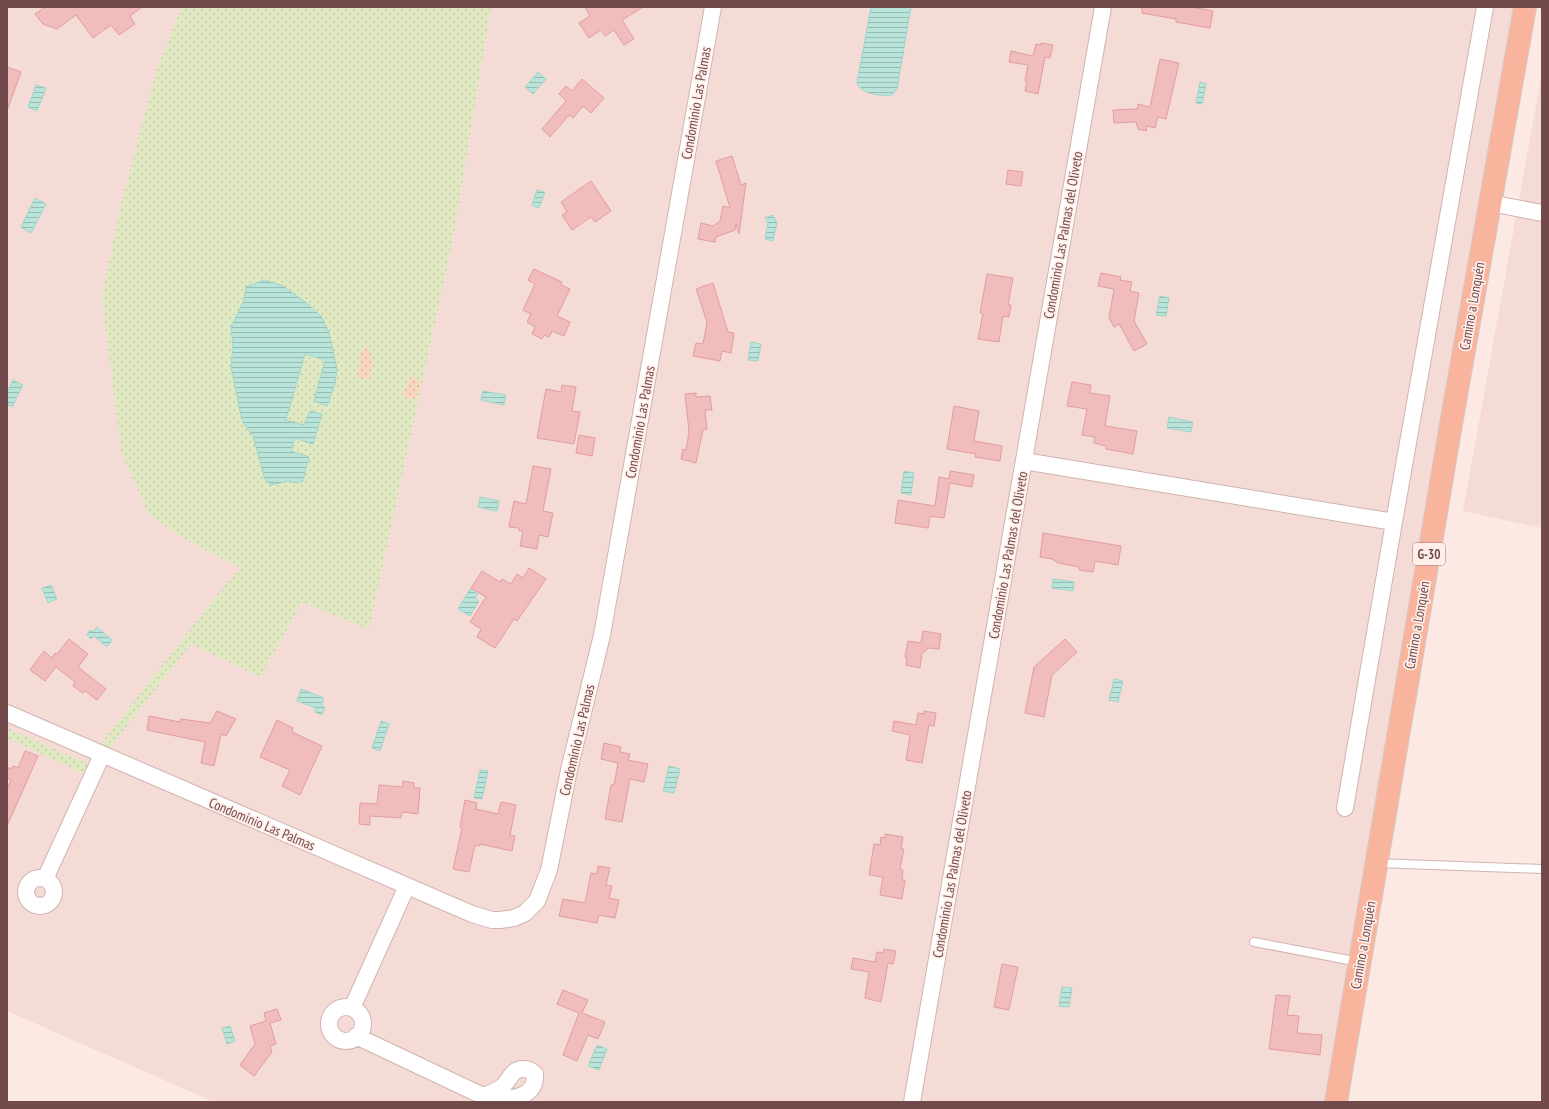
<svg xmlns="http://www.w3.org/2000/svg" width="1549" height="1109" viewBox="0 0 1549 1109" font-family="'PT Sans Narrow',sans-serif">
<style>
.residential{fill:#f5dbd5}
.grass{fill:url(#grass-dots)}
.sand{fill:url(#sand-dots)}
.water{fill:url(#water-rules);stroke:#9fd6ca}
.building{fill:#f0bdbc;stroke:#e29d9c}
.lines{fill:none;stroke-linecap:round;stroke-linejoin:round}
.service-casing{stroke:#d1b3b0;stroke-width:10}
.minor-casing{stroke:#d1b3b0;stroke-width:18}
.primary-casing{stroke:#d5c9c9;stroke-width:24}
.service{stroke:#fff;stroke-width:8}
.minor{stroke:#fff;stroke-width:16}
.primary{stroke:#f9b49d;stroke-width:22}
.labels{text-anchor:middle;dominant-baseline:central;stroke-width:3.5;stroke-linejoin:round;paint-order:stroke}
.shield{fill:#ffeee9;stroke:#9d7b7a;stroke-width:1}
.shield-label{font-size:13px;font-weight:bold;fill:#734a4b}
.street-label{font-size:14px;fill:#734a4b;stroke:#ffeee9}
</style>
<defs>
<pattern id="grass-dots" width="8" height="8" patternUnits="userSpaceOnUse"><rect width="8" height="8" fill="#e0e9c2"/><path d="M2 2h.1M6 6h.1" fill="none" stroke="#c4c9a8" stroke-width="1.8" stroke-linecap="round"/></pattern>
<pattern id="sand-dots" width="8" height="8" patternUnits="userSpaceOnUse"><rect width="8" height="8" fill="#fad6bf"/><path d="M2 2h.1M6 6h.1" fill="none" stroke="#cfb09d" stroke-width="1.8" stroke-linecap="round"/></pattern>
<pattern id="water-rules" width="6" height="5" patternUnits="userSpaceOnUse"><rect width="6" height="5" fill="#b8e4da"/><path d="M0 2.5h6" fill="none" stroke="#9abbb3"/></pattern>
</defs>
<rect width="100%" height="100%" fill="#fce9e3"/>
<path class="residential" d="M7,7H1520L1335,1102H214L7,1011Z
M1542,72V528L1463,511Z"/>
<path class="grass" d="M182,7H491L453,238L369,629L302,602L260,677L191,644L94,768L87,775L7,738V728L86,763L217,595L241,568L183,538L149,515L121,451L102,297L120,209L156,72Z"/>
<path class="sand" d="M367,347C375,356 372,367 370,379H361L356,375C360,366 360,358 362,349Z
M412,375L418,380L420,390L415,398L407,399L403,393Z"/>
<path class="water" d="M871,7H911L897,89L892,95C881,96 862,95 857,83Z
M538,72L546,79L533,94L525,87Z
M1200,82L1206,84L1202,104L1196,103Z
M36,85L46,88L37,111L28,107Z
M537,190L545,192L539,208L532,205Z
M35,198L46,204L31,233L21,227Z
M773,215L777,223L773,241L765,239L768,223L765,218Z
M265,280L283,286L308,304L321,316L329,332L337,369L335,384L327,406L314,401L325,360L305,354L286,420L304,425L310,411L322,414L313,444L295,438L291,451L309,457L303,481L295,483L289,481L271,485L265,480L253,436L242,421L231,367L233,346L231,327L244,300L246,287Z
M1160,296L1169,298L1166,316L1156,315Z
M751,342L761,344L758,361L748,360Z
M13,380L23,385L12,407L7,404V392Z
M483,391L506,395L504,405L481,400Z
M1169,417L1193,422L1191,432L1167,428Z
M904,471L914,473L911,495L901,493Z
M480,497L499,501L497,511L478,507Z
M1053,579L1074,582L1073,591L1052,588Z
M51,585L57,599L48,603L42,588Z
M470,589L478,594L475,598L479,601L470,616L458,609Z
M97,627L112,640L107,647L94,636L91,639L87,635L90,630L93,632Z
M1114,679L1123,681L1118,702L1109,700Z
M301,689L324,698L321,705L325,707L322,715L315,712L316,708L297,701Z
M381,721L389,724L380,751L372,748Z
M669,766L680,769L674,793L663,791Z
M480,770L488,771L482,799L474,798Z
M1062,987L1072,988L1069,1007L1059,1006Z
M230,1026L235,1041L227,1044L222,1028Z
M597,1045L607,1049L599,1070L588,1066Z"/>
<path class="building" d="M45,7H142L130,16L135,24L119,35L111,25L93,38L76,15L57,29L43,24L35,14Z
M585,7H643L622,20L634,39L624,45L614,30L605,36L601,30L589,38L579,23L590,16Z
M1142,7H1191L1213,11L1210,28L1176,22V19L1142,13Z
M1041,43L1053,45L1050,58L1045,57L1038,94L1025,91L1027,82L1025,81L1028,65L1009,62L1011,51L1033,56L1036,44L1041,45Z
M1160,59L1179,63L1166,119L1158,117L1155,128L1147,126L1146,131L1138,129L1136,122L1114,123L1113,110L1137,109L1138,104L1150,107Z
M7,67L21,72L8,108H7Z
M582,79L604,98L591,113L583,106L573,118L569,115L550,137L542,129L566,101L559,94L566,86L572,91Z
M732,156L741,185L746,183L739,234L736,224L735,230L716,237L715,242L698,239L701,223L713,226L720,221L723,206L730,208L716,161Z
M1008,170L1023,172L1021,186L1006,184Z
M591,181L611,211L595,222L591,217L572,230L562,215L567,212L561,202Z
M534,269L562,282L561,285L570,289L557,316L570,322L564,336L552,331L549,337L544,335L542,339L532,334L535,327L527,322L531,314L523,310L535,284L528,280Z
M1101,273L1121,277L1120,280L1132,282L1130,291L1139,293L1134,321L1147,344L1134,351L1119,324L1114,327L1109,318L1114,289L1098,286Z
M987,274L1013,278L1008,305H1011L1009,317L1003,316L999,342L978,339L983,314L980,313Z
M713,283L728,332L734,333L731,353L722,351L720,361L693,356L696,343L703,344L707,322L696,289Z
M1072,382L1091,385L1090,393L1110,396L1105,426L1137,431L1133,454L1106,449V446L1094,443L1095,437L1082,435L1087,409L1067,406Z
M562,385L576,387L572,411L580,412L574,444L537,438L546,389L561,392Z
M696,393V397L710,396L712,410H705L707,429L703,430L696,463L681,459L683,449L686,450L689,432L685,394Z
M954,406L979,411L974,441L1002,446L1000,461L975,457L976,454L947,449Z
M579,435L595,438L592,456L576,453Z
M533,466L551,469L543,511L553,513L548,537L539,535L537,549L520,546L523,531H519V528L509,527L514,501L526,504Z
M950,471L974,475L972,487L950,483L944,518L930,516L928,528L895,523L898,500L935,506L939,477L949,479Z
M1043,533L1121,546L1118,565L1095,561L1093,572L1079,570V567L1058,563L1052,559L1040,557Z
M529,568L546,579L517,621L514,619L495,648L477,637L481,629L470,622L486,597L471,588L482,571L500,582L502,579L511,584L517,574L523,578Z
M923,631L941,634L939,649L929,648L922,653L920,668L906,665L907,658L905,657L908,641L921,643Z
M69,639L88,654L78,667L106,689L97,700L85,691L83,693L73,686L75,682L56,667L45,681L30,670L44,651L52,658L55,653L57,654Z
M1065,639L1077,652L1052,675L1044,717L1025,713L1034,667Z
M217,711L236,719L226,736L221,734L214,766L201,763L205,742L147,730L149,716L180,722L181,719L210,723Z
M924,711L936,713L934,726L929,725L922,763L906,760L910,735L892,731L894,721L916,725L918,713L924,714Z
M277,720L293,728L292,732L322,746L300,795L282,786L290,770L260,757Z
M604,743L621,747L620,752L630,754L628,760L648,764L644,782L630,779L622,822L605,819L611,785H614L618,763L601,759Z
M25,751L38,756L7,826V789L11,780L7,778V767L11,769L13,766L18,768Z
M403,781L414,783V788H420L418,814L402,812L401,818L370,816V825L359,824L360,803L377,804L379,785L403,787Z
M465,800L477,803L476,809L498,814L501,802L516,805L510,835L515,836L512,851L480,844V846L475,845L469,872L453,869L462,828L460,827Z
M885,834L903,837L901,849H904L900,869L903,870L902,880H905L902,899L880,895L883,877L869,875L874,844L880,845L881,837L885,838Z
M598,866L610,868L606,885L612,886L609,898L619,900L615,918L599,915L597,923L559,916L563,899L585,903L591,873L597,874Z
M884,949L896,951L893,964L888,963L881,1002L865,998L869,972L851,969L853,958L875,962L877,952L883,953Z
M1002,964L1018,967L1009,1010L994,1007Z
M563,990L588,1000L582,1013L605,1022L598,1039L588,1035L577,1061L563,1055L579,1013L557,1004Z
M1276,995L1290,996L1287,1015L1299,1016L1297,1033L1322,1035L1320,1055L1269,1049Z
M277,1009L281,1020L270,1023L276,1044L270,1046L272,1052L254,1076L240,1065L255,1044L250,1026L266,1021L264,1013Z"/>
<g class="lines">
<defs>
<path id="service" d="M1377,863L1542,869
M1254,942L1359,962"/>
<path id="minor" d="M1490,203L1542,213
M1024,461L1394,522
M7,713L472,914L492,920H500L514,918L525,913L537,901L549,870L569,770L602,635L713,7
M1345,808L1394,522L1485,7
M26 892a14 14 0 1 1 28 0a14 14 0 1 1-28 0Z
M45,879L102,755
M329 1024a17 17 0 1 1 34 0a17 17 0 1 1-34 0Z
M352,1008L407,886
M356,1036L483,1096C502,1100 537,1102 535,1074C532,1071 528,1069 524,1069C512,1068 510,1080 503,1086C498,1091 490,1093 483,1096
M912,1102L1103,7"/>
<path id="primary" d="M1336,1102L1455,401L1525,7"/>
</defs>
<use href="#service" class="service-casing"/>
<use href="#minor" class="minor-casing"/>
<use href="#primary" class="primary-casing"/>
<use href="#service" class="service"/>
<use href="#minor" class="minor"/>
<use href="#primary" class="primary"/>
</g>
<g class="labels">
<rect class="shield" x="1413" y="543" width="32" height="22" rx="3"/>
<g class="shield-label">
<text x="1429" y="554">G-30</text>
</g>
<g class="street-label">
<text transform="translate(696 103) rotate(-80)">Condominio Las Palmas</text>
<text transform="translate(1063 235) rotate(-80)">Condominio Las Palmas del Oliveto</text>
<text transform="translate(1472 306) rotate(-80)">Camino a Lonquén</text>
<text transform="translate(640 422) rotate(-80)">Condominio Las Palmas</text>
<text transform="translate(1008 555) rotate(-80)">Condominio Las Palmas del Oliveto</text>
<text transform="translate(1417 625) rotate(-80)">Camino a Lonquén</text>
<text transform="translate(577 740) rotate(-77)">Condominio Las Palmas</text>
<text transform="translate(262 824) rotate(23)">Condominio Las Palmas</text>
<text transform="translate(952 874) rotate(-80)">Condominio Las Palmas del Oliveto</text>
<text transform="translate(1363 945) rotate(-80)">Camino a Lonquén</text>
</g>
</g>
<rect width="1549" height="1109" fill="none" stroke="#734a4b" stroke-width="16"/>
</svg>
